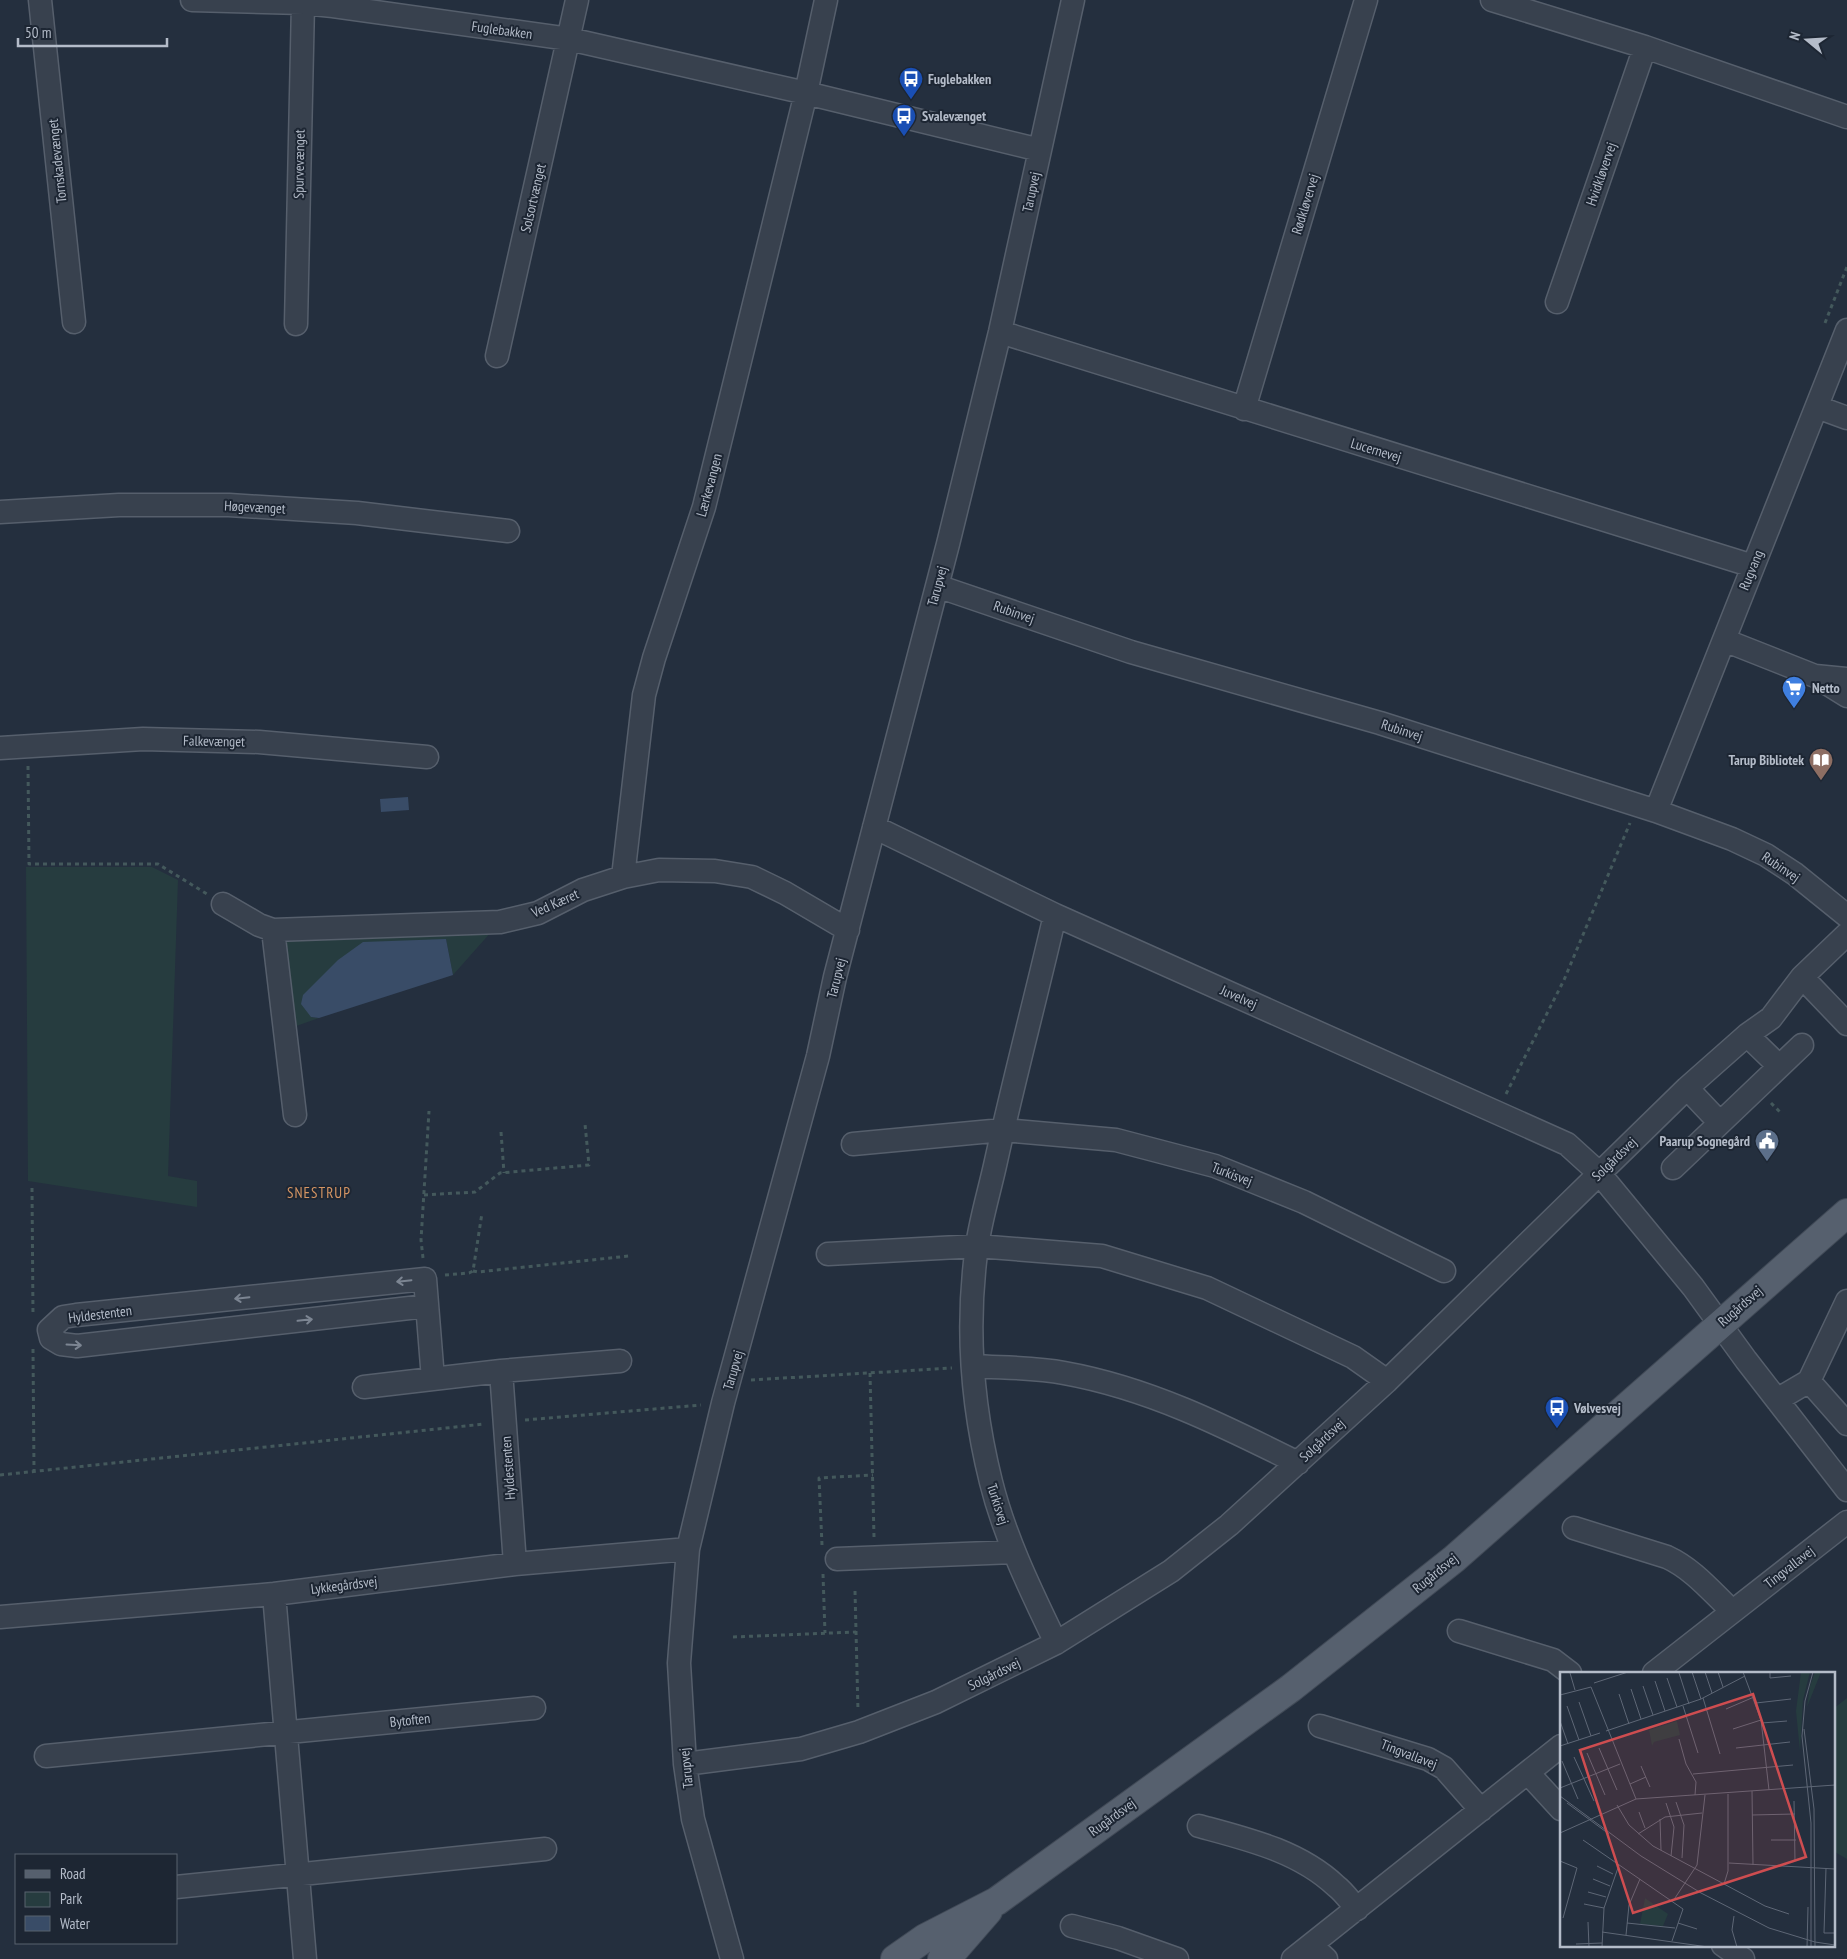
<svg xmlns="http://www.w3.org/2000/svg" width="1847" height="1959" viewBox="0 0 1847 1959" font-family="'PT Sans Narrow',sans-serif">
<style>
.green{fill:#263c3f}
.water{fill:#394c67}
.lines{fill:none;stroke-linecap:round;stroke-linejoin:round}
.minor-casing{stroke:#565f6c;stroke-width:25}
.major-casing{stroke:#414a57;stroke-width:30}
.path{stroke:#44595c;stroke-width:3;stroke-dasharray:4 4;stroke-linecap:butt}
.minor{stroke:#38414e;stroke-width:22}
.major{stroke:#56606e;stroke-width:28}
.oneway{stroke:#7c8592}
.labels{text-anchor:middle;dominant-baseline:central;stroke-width:4;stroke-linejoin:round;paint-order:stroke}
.street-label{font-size:14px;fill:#b4bcc9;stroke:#1d2633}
.poi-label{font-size:14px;font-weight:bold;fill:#b4bcc9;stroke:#1d2633;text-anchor:start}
.neighbourhood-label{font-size:15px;letter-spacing:1px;fill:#d59563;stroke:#1d2633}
.inset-road{fill:none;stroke:#5e6776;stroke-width:1}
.view{fill:#ce4d50;fill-opacity:0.15;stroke:#ce4d50;stroke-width:2.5}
.inset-edge{fill:none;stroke:#b4bcc9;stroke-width:2.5}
</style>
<rect width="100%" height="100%" fill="#242f3e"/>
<path class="green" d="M26,867H152L178,880L168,1176L197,1181V1207L28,1181Z
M500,922L453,975L446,939L311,1017L319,1018L285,1030L273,930Z
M1847,1698V1859L1833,1851V1709Z"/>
<path class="water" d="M408,797L409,810L381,812L380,799Z
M446,939L453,975L319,1018L311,1017L301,1004L303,995L338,960L363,942Z"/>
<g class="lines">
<defs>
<path id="minor" d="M40,0L74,322
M192,0L303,3L333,6L569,39L806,93L1040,150
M1492,0L1645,47L1847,117
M1557,302L1645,47
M296,324L303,3
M1000,332L1753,566
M497,356L577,0
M1817,407L1847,418
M1244,409L1366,0
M0,512L119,505H229L357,513L508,531
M937,586L1131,652L1380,723L1656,811L1732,839L1766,855L1795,874L1847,916
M1724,640L1815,676L1847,679
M1818,678L1847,696
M0,748L143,739L259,742L427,757
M1656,811L1847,330
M874,827L1055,915L1567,1144L1599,1173L1693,1287L1746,1360L1847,1490
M623,877L644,695L654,658L704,507L806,93L826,0
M223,904L259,925L273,930L500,922L538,913L583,890L623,877L659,870L715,871L752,877L785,893L848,930
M1055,915C1036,997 1014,1079 996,1161C990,1189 981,1218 977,1246C966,1324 972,1406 991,1482C1005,1538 1031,1591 1056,1643
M273,930L295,1115
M1802,977L1847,1024
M1747,1035L1779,1066
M1687,1088L1720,1123
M853,1144L1003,1130L1116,1140L1215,1166L1304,1202L1444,1271
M1673,1168L1802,1045
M828,1254L977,1246L1102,1256L1207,1288L1353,1357L1387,1381
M427,1306L77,1346L61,1344L51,1338L49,1330L63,1317L76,1315L425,1279L433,1379
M973,1366C1002,1368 1034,1367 1064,1373C1148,1388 1222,1425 1298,1463
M501,1371L515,1564
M1809,1381L1847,1424
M364,1387L501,1371L620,1361
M1777,1400L1809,1381L1847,1301
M1574,1528L1667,1557C1693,1569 1711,1591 1732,1611
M837,1559L1014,1552
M274,1594L305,1959
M0,1617L274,1594L515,1564L688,1549
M1459,1631L1553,1660L1570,1673
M1654,1673L1847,1522
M1320,1726L1428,1759L1444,1768L1481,1810
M46,1756L534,1708
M685,1764L801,1749L859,1732L936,1702L1056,1643L1171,1571L1229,1525L1387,1381L1687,1088L1747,1035L1771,1018L1802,977L1847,934
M1528,1773L1561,1809
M1199,1826C1247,1839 1299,1851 1336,1886C1344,1892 1350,1901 1357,1909
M176,1887L545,1849
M1072,1926L1118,1938L1177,1959
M1311,1945L1326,1959
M1723,1945L1743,1959
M732,1959L693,1819L685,1764L679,1663L688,1549L723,1403L818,1056L835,977L948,544L1000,332L1073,0
M1293,1959L1561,1746"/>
<path id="major" d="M895,1959L925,1938L997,1901L1291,1688L1454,1559L1847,1213
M942,1959L955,1949L988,1911"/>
</defs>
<use href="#minor" class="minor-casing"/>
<use href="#major" class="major-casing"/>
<path class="path" d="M1825,323L1847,267
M28,766L29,864H158L207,894
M1506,1094L1564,980L1630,823
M1771,1103L1781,1113
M501,1132L504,1173
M32,1188L33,1316
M424,1195L475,1192L500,1173L589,1165L585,1124
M423,1258L421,1240L429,1111
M473,1271L478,1272L629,1256
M445,1275L469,1273L473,1271L482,1213
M33,1349L34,1471
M870,1373L874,1537
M751,1380L952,1368
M525,1420L701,1405
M0,1475L484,1424
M822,1545L819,1478L873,1475
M823,1574L825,1633
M855,1591L858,1711
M733,1637L856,1632"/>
<use href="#minor" class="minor"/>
<use href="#major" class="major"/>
</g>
<defs><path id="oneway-shaft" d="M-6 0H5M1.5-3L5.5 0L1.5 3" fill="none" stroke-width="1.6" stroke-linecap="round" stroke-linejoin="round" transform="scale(1.25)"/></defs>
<g class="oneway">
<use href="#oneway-shaft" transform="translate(404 1281) rotate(174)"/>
<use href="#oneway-shaft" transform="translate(242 1298) rotate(174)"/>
<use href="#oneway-shaft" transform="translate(305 1320) rotate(-6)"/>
<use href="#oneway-shaft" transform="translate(74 1345) rotate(3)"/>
</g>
<defs>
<symbol id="bus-pin" viewBox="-11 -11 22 30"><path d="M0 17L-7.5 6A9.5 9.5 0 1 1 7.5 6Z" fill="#1a4fb4" stroke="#1d2633"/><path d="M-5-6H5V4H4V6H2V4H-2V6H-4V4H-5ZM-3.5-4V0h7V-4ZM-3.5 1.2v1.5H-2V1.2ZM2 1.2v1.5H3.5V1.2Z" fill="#fff"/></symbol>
<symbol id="supermarket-pin" viewBox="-11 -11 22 30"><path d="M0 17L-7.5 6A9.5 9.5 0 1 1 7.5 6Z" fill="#3f7fe0" stroke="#1d2633"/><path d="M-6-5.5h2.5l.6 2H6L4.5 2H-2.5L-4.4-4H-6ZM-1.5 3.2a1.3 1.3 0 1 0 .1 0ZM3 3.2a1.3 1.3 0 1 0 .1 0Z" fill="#fff"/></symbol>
<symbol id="library-pin" viewBox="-11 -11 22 30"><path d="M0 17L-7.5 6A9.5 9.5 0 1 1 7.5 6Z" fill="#8d6e63" stroke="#1d2633"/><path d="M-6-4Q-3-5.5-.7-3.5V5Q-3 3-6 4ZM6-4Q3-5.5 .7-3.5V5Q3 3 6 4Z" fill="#fff"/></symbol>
<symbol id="civic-pin" viewBox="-11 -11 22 30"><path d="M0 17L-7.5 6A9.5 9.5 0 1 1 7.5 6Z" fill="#5c6f8a" stroke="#1d2633"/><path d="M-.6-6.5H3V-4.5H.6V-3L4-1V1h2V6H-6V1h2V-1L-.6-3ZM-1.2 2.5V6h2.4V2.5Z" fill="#fff"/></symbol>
</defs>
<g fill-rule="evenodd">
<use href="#bus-pin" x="897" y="65" width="28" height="38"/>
<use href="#bus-pin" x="890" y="102" width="28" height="38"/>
<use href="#supermarket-pin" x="1780" y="674" width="28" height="38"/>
<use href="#library-pin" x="1807" y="746" width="28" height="38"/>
<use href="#civic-pin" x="1753" y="1127" width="28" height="38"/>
<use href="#bus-pin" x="1543" y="1394" width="28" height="38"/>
</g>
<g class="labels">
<g class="street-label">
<text transform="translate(502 30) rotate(8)">Fuglebakken</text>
<text transform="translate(57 161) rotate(-96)">Tornskadevænget</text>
<text transform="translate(299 164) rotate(-89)">Spurvevænget</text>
<text transform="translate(1601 174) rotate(-71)">Hvidkløvervej</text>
<text transform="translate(1031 192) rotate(-78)">Tarupvej</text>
<text transform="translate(533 198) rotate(-77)">Solsortvænget</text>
<text transform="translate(1305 204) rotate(-73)">Rødkløvervej</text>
<text transform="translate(1376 450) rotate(17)">Lucernevej</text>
<text transform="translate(709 485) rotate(-75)">Lærkevangen</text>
<text transform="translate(255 507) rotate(3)">Høgevænget</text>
<text transform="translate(1751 570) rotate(-68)">Rugvang</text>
<text transform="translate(937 586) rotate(-75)">Tarupvej</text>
<text transform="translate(1014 612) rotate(19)">Rubinvej</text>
<text transform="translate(1402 730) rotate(18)">Rubinvej</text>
<text transform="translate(214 741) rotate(1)">Falkevænget</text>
<text transform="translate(1781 867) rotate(34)">Rubinvej</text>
<text transform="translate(555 903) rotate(-24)">Ved Kæret</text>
<text transform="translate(836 978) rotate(-76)">Tarupvej</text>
<text transform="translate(1239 997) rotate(24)">Juvelvej</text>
<text transform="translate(1614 1159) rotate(-44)">Solgårdsvej</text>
<text transform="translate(1232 1174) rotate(21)">Turkisvej</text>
<text transform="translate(1740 1306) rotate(-41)">Rugårdsvej</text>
<text transform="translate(100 1314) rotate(-7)">Hyldestenten</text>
<text transform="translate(733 1370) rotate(-74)">Tarupvej</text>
<text transform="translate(1322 1440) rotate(-43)">Solgårdsvej</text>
<text transform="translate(508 1468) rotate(-94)">Hyldestenten</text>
<text transform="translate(998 1504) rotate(72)">Turkisvej</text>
<text transform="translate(1789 1567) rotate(-38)">Tingvallavej</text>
<text transform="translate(1435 1573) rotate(-39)">Rugårdsvej</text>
<text transform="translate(344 1585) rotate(-7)">Lykkegårdsvej</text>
<text transform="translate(994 1674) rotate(-26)">Solgårdsvej</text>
<text transform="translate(410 1720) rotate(-6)">Bytoften</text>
<text transform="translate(1409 1754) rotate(21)">Tingvallavej</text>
<text transform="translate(686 1768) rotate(-96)">Tarupvej</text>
<text transform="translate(1112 1817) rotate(-36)">Rugårdsvej</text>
</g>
<g class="poi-label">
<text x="928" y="79">Fuglebakken</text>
<text x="922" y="116">Svalevænget</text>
<text x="1812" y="688">Netto</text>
<text x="1804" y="760" text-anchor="end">Tarup Bibliotek</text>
<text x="1750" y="1141" text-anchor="end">Paarup Sognegård</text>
<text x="1574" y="1408">Vølvesvej</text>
</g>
<g class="neighbourhood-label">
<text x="319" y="1192">SNESTRUP</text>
</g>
</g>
<g transform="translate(1560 1672)">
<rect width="275" height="275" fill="#242f3e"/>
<path d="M241,0H250L243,28L240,79L236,39ZM255,0H261L247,35L250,14ZM117,49L120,63L94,70L92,74L89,58ZM85,226L108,242L103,254L80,252Z" fill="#263c3f"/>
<path class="inset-road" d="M132,0L141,27M145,0L152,21M158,0L163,15M183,0L201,48L209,118M210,0V6L231,4M10,1L15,18M119,1L129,32M107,6L117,35M95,9L105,39M34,11L68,0M83,14L93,43M71,17L81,47M59,22L69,52M0,23L31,15L76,127M143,26L160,82M19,30L31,64M196,31L231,27M7,34L19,68M123,34L138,81M166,37L194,25M0,49L8,72M202,51L227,49M173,57L201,48M244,57L254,137L255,275M46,59L141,27L185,4M119,67L126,92L136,110L135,123M0,74L40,61M39,76L57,118M176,76L230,70M27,81L45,123M14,85L34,129M2,89L18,127M81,94L90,115M133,102L233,93M70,112L86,105M0,116L60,92M192,119L193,193M0,124L81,184L141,221L209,256L255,270M234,129L235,189M116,130L124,153L122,186M7,131L49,162M106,131L114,155L111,184M57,133L69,153L93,174L205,234L229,242M79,140L85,156M192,143L235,142M100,147L101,178M0,161L76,127L275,113M78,162L105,145L142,141M23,168L123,237L112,269M211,168H236M0,189L17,196L3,246M169,191L275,197M37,194L53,202M266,196L264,261H275M33,207L50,214M164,212L168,199V122M28,220L46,225M113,229L137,193L145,123M24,232L44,236M174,244L172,258L177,275M28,250L29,275M67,251L115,256M118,251L137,257M42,260L148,275M66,263L69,233L80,207M255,270L275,273M16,272L42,271M42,275L44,236L59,193M247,275L248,235M251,275V151L242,64L245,29L253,0"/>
<path class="view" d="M193,22L246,185L73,241L20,78Z"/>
<rect width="275" height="275" class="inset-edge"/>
</g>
<rect x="15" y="1854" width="162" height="90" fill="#1d2633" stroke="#59626f"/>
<rect x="25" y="1870" width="25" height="8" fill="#56606e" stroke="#59626f"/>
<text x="60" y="1879" font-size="15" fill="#b4bcc9">Road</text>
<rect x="25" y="1892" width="25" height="15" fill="#263c3f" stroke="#59626f"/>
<text x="60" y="1904" font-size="15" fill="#b4bcc9">Park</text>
<rect x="25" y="1916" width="25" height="15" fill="#394c67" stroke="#59626f"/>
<text x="60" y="1929" font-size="15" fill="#b4bcc9">Water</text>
<g transform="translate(1807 40) rotate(288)" stroke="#1d2633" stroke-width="4" paint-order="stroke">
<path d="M0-4L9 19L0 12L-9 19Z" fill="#b4bcc9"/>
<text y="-8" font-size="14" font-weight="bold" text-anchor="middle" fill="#b4bcc9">N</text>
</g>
<path d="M18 38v8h149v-8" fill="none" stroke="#b4bcc9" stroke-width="2.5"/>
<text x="25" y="38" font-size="15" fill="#b4bcc9" stroke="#1d2633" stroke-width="4" paint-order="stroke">50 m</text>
</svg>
